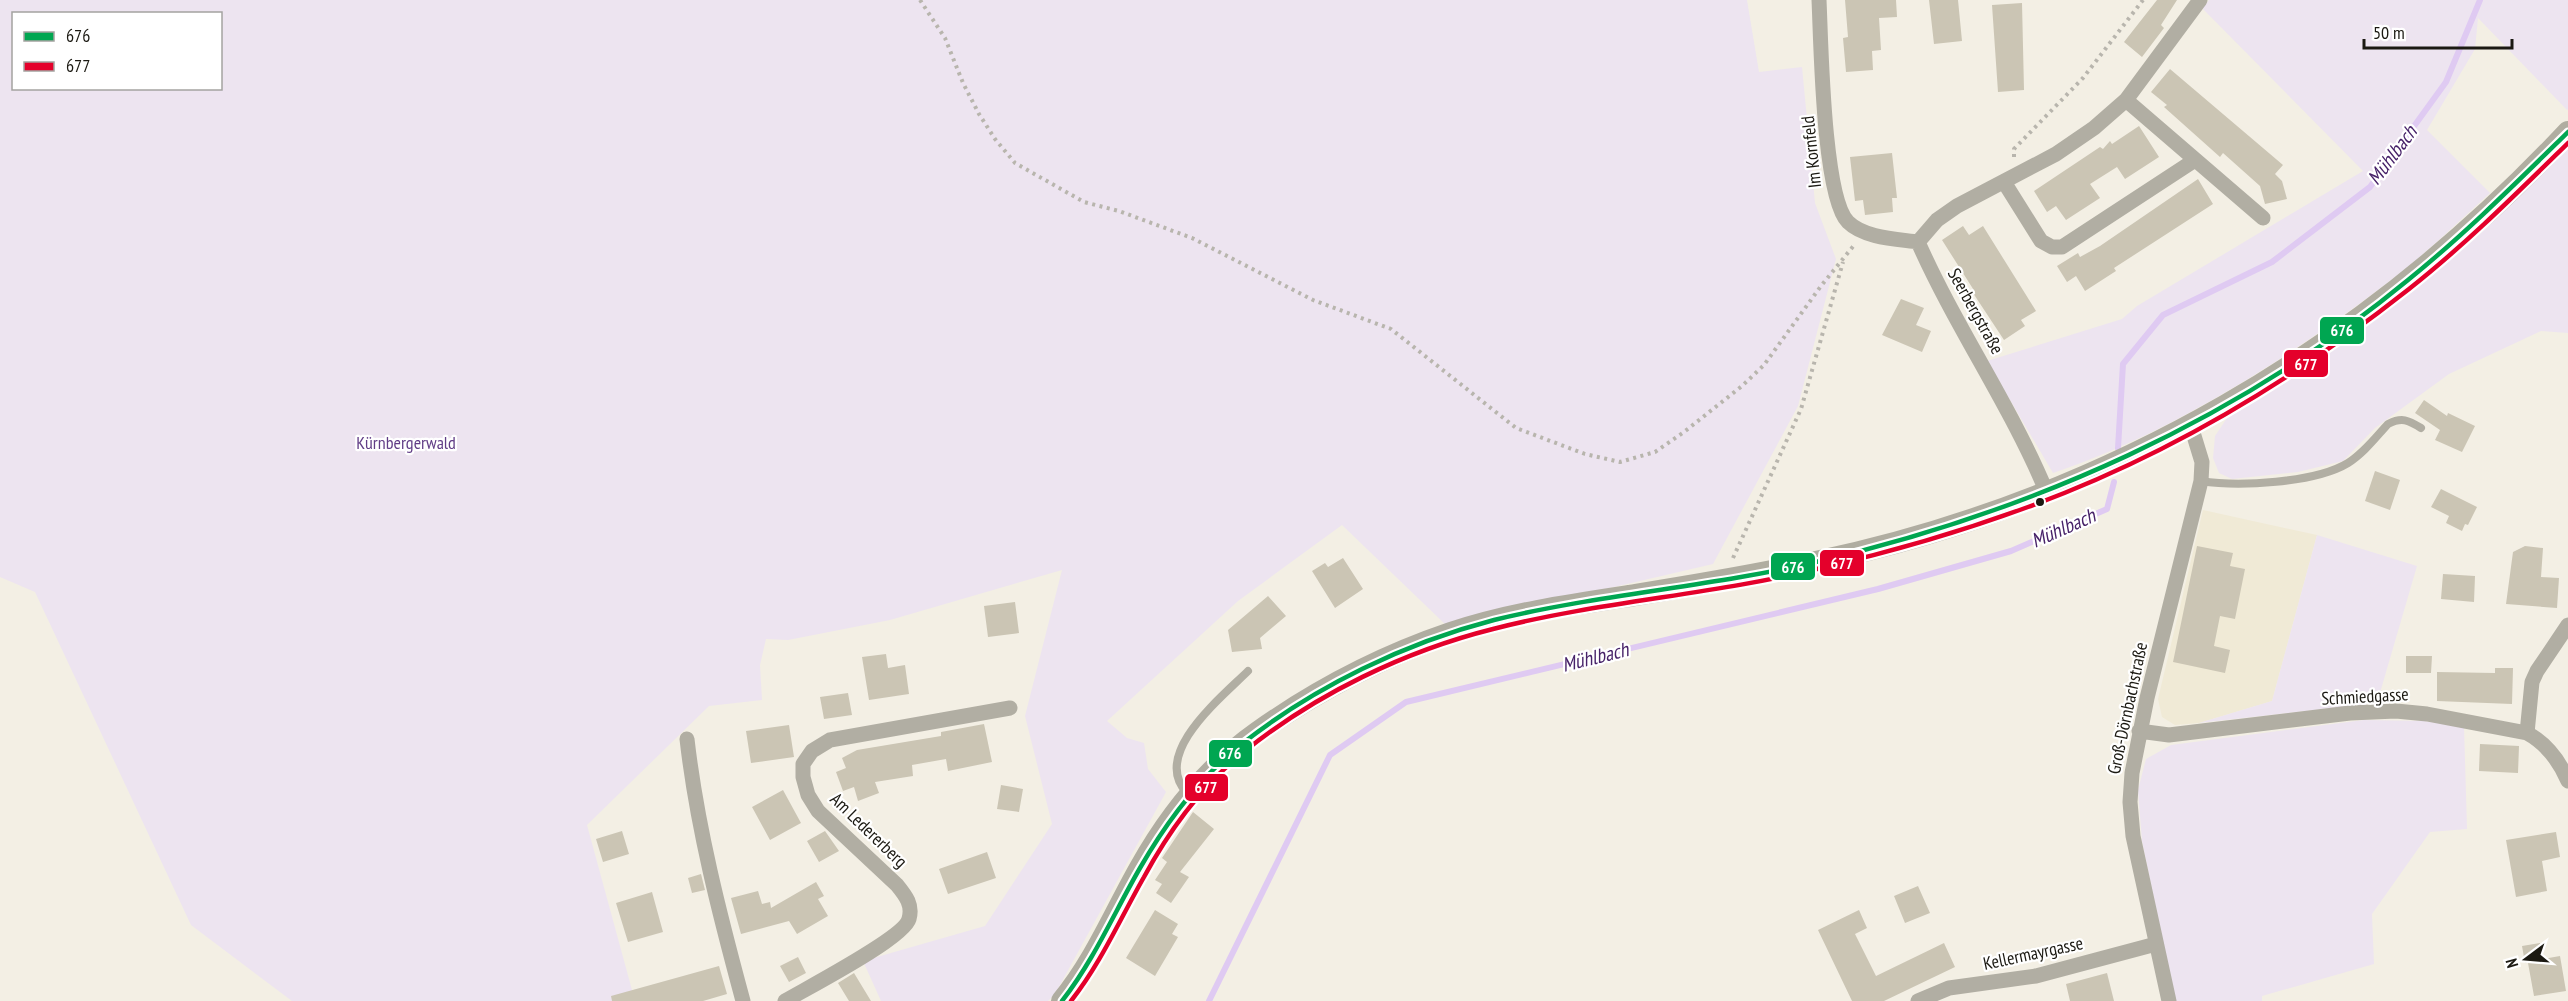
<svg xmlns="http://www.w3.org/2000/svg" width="2568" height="1001" viewBox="0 0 2568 1001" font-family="'PT Sans Narrow',sans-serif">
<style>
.built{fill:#f0ead6}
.green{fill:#ede4f0;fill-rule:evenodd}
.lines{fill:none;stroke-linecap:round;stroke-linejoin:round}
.stream{stroke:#dfcaf2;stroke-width:6}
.building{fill:#cbc5b4}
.path{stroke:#b8b5ad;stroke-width:4;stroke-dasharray:3 4.5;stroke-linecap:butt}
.lane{stroke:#b1aea3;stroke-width:8}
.street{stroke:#b1aea3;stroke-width:15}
.secondary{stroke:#b0ada1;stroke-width:22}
.bus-1-casing{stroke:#fff;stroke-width:9}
.bus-2-casing{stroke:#fff;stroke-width:9}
.bus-1{stroke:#00a651;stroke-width:4.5}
.bus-2{stroke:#e4002b;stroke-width:4.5}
.bus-dot{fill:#1b1912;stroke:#fff;stroke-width:2}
.labels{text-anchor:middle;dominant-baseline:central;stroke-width:4.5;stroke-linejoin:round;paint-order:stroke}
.street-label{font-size:18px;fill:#1b1912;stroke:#fff}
.park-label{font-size:18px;fill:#613d86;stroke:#fff}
.water-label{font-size:20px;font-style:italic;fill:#472269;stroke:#fff}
.line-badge{stroke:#fff;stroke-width:2}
.badge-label{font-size:16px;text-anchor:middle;font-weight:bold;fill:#fff}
</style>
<rect width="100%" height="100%" fill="#f3efe4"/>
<path class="built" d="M2203,510L2317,535L2272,701L2199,723L2175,725L2162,717L2158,699Z"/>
<path class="green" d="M0,0H1747L1759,72L1802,67L1815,203L1836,259L1798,406L1713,564L1447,626L1342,525L1238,601L1107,721L1127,738L1144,743L1148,769L1166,792L1055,994L1048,1001H881L863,961L985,926L1052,824L1025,716L1062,570L890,620L788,640L766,639L760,665L762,700L709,706L587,825L635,1001H292L191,925L35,592L0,577ZM14,14H220V88H14Z
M2209,0H2568V109L2567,110L2478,18L2475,49L2427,130L2490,193C2459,221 2428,252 2395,277C2295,354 2173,433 2053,473L1987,361L2122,319L2137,306L2363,171L2202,8Z
M2568,148V333L2541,331L2449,374L2375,428L2343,461L2298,472L2232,479L2219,473L2213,458L2215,436L2227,418L2306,368L2429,278L2477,236Z
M2317,535L2417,566L2377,703L2199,723L2272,701Z
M2364,720L2424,721L2464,726L2467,829L2430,832L2372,914L2374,964L2262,996V1001H2175L2142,841L2138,790L2146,759L2171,745Z"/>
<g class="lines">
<path class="stream" d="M2118,448L2123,364L2163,315L2272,262L2370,187L2446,82L2480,0
M1209,1001L1330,755L1406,702L1878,589L2011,551L2107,509L2114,482"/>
</g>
<path class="building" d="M1845,0H1896L1897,17L1879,18L1881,50L1872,51L1873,70L1846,72L1843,38L1848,37Z
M1929,0H1958L1962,41L1934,44Z
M2157,0H2177L2161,25L2164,28L2142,57L2124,42Z
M2022,3L2024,90L1998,92L1992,5Z
M2170,69L2283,165L2275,174L2282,181L2287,199L2265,204L2260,186L2223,153L2220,157L2164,107L2167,105L2151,92Z
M2139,126L2159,157L2125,179L2117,167L2090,184L2100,198L2066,220L2056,206L2047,212L2034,191L2100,147L2103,149L2110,141L2112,144Z
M1892,153L1897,198H1892L1893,212L1865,215L1863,200L1855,201L1850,157Z
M2198,179L2213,204L2114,268L2116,271L2085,291L2076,276L2067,282L2057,266L2078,253L2080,257L2100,246Z
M1963,226L1969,235L1983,226L2036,311L2021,320L2025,326L2004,340L1973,293L1975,292L1942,240Z
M1901,299L1924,308L1916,325L1931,331L1922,352L1882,335Z
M2424,400L2447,416L2448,413L2475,426L2462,452L2435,440L2440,430L2415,413Z
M2375,471L2400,480L2390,510L2365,501Z
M2441,489L2477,507L2468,525L2465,524L2462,531L2446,523L2449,516L2431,507Z
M2197,546L2233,553L2230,566L2245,569L2235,619L2220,616L2214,646L2230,650L2225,673L2173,662Z
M2525,546L2543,548L2541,577L2559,578L2557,608L2506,604L2513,552Z
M1343,558L1363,589L1335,608L1312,571L1325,563L1328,567Z
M2443,574L2475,576L2474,602L2441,599Z
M1268,596L1286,616L1260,638L1262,649L1232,652L1228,630Z
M1015,602L1019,633L988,637L984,606Z
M886,654L888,668L905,665L909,694L869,700L862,657Z
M2406,656H2432L2431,673H2406Z
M2495,668H2513L2512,704L2437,701V672L2495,673Z
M848,693L852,715L824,719L820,697Z
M984,724L992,762L948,771L946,759L912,765L913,776L875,782L879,793L858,801L854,787L843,791L836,772L846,768L842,758L857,750L941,736V732Z
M789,725L794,757L751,763L746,731Z
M2480,744L2519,746L2518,773L2479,771Z
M1001,785L1023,789L1019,812L997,809Z
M783,790L801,823L770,840L752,807Z
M1193,812L1214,829L1180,872L1189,877L1171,903L1156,893L1162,884L1155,880L1167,862L1162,858Z
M622,831L629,854L603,862L596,839Z
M825,831L839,851L819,862L807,841Z
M2556,832L2560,857L2542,861L2547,891L2516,897L2506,840Z
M987,852L996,878L948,894L939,869Z
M701,874L705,890L692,893L688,878Z
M816,882L824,896L818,899L828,916L797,934L789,921L741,934L731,898L758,891L762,904L770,902L771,908Z
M1918,886L1930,913L1905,923L1894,896Z
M652,892L663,932L628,942L616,903Z
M1155,910L1178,924L1172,934L1178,937L1155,976L1126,958Z
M1859,910L1867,928L1855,934L1876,976L1944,943L1955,967L1884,1001H1852L1818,930Z
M2540,943L2543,959L2560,956L2566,991L2534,996L2528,963H2525L2522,946Z
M798,957L806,973L789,982L780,966Z
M719,966L727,994L703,1001H612L611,996Z
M854,973L871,1001H849L838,983Z
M2107,973L2114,1001H2070L2066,984Z"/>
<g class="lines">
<path class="path" d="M920,0L945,38L963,83L979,114L995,139L1015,163L1084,202L1119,211L1192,238L1313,300L1391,329L1516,428L1585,454L1620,462L1655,452L1684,432L1742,386L1764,365L1821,286L1855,244
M2014,157V149L2083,78L2143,0
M1733,558L1801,409L1843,262"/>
<path class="lane" d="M2201,481C2238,487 2315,483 2348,463C2364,453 2376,437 2388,424C2402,417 2408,420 2421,428
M1187,793C1150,754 1222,697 1248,671"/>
<path class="street" d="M1819,0C1821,41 1823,197 1848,222C1864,238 1897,239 1918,242
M2126,100L2263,218
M2004,182L2041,241L2052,247H2062L2195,160
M2047,493C2011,406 1956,328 1918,242L1937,220L1957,206L2056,154L2094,128L2126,100L2200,0
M2139,731L2169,735L2350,713L2396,711L2427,714L2527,733C2547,744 2559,760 2568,781
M2527,733L2532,682L2537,671L2568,625
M687,739C697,827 720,916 743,1001
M785,1001C807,988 904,938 909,919C913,905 906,896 897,885L818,811L808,795L803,777V764L812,751L830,740L1010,708
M1918,1001L1949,988L2036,976L2156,944
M2169,1001L2133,836L2130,802L2132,773L2147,698L2201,481L2202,462L2191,426"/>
<path class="secondary" d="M1062,1001C1095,961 1115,912 1140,868C1170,814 1207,768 1258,732C1316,691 1383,656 1451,633C1508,614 1569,605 1629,596C1691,586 1754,576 1816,562C2109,500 2364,350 2568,132"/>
<defs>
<path id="bus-1" d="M1062,1001C1094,960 1114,913 1140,868C1167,821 1200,777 1243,743C1316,686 1405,643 1494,620C1600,594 1710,587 1816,562C2031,512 2237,421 2408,280C2465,234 2516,183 2568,132"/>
<path id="bus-2" d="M1071,1001C1101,963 1120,919 1144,877C1170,829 1202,785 1245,751C1316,694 1405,651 1493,629C1601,601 1713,595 1821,568C1891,552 1960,532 2028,507C2165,457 2295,379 2409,289C2466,244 2517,193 2568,143"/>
</defs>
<use href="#bus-1" class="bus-1-casing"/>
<use href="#bus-2" class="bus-2-casing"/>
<use href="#bus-1" class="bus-1"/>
<use href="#bus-2" class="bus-2"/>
</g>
<circle class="bus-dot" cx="2040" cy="502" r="5"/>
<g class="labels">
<g class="street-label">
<text transform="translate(1811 152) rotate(-96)">Im Kornfeld</text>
<text transform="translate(1976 311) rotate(61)">Seerbergstraße</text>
<text transform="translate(2365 696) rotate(-3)">Schmiedgasse</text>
<text transform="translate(2127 708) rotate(-78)">Groß-Dörnbachstraße</text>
<text transform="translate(869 830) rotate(44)">Am Ledererberg</text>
<text transform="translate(2033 953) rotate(-12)">Kellermayrgasse</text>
</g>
<g class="park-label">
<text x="406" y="442">Kürnbergerwald</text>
</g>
<g class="water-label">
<text transform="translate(2392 155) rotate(-53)">Mühlbach</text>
<text transform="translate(2063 528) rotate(-24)">Mühlbach</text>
<text transform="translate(1595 657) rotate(-14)">Mühlbach</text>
</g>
</g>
<g class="line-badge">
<rect x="2319" y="316" width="46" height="29" rx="6" fill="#00a651"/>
<rect x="2283" y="349" width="46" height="29" rx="6" fill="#e4002b"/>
<rect x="1819" y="549" width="46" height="28" rx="6" fill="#e4002b"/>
<rect x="1770" y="552" width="46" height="29" rx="6" fill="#00a651"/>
<rect x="1208" y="739" width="45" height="29" rx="6" fill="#00a651"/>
<rect x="1184" y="773" width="45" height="29" rx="6" fill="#e4002b"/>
</g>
<g class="badge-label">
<text x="2342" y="336">676</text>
<text x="2306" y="370">677</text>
<text x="1842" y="569">677</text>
<text x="1793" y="573">676</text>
<text x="1230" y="759">676</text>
<text x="1206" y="793">677</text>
</g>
<rect x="12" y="12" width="210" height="78" fill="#ffffff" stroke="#a4a3a0" stroke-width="1.5"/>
<rect x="24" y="32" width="30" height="9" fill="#00a651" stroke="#a4a3a0" stroke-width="1.5"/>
<text x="66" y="42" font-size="18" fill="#1b1912">676</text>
<rect x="24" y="62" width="30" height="9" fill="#e4002b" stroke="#a4a3a0" stroke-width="1.5"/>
<text x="66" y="72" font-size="18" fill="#1b1912">677</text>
<g transform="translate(2526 959) rotate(254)" stroke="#ffffff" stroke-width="4.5" paint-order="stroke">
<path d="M0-4.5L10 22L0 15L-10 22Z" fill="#1b1912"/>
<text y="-9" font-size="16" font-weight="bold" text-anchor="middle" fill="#1b1912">N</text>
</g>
<path d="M2364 39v9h148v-9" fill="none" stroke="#1b1912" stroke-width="3"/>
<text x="2373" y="39" font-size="18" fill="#1b1912" stroke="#ffffff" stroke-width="4.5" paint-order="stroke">50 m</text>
</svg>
